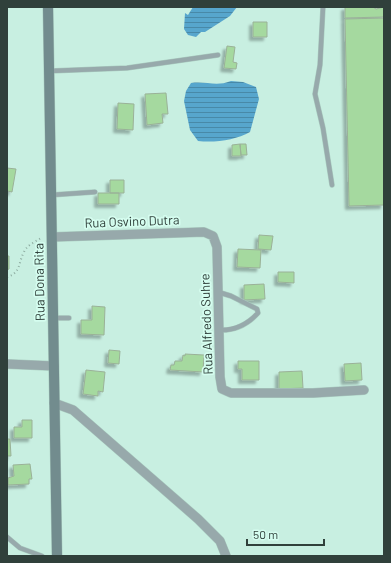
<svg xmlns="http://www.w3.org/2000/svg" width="391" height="563" viewBox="0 0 391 563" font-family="Barlow,sans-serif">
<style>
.water{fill:url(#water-rules)}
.building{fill:#a5d99f;stroke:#9ab198;filter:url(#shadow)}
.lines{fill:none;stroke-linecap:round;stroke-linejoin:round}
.lane-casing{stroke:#aaccc0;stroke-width:5.5}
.street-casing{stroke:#aaccc0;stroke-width:10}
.secondary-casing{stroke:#aaccc0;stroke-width:11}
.path{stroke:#8eaca1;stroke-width:2;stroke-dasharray:1 3;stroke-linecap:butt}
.lane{stroke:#97a9ab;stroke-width:4.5}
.street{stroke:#97a9ab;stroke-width:9}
.secondary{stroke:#728c8e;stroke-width:10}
.labels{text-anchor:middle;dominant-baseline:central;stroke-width:3.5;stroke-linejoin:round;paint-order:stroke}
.street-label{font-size:13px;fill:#30403b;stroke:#d5fdef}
</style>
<defs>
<pattern id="water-rules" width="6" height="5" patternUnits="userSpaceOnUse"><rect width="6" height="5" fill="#57a6cd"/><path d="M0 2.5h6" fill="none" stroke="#4889a8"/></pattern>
<filter id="shadow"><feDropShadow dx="-3.5" dy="3.5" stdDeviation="1" flood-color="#0004"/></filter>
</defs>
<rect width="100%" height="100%" fill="#c8efe1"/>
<path class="water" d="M193,7H237L230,16L205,32H201L196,37L188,35L184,29L185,13L188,15Z
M231,81L243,82L256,87L259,99L250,132C236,140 215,143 198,141L190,130L184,101L186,91L191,83C207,81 216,87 231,81Z"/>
<path class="building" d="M345,7H373L376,9L384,7V17L345,18Z
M384,18V205L349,206L345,19Z
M253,22H267V37H253Z
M227,46L235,47L233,62L237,63L236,69L224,68Z
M166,93L168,114H162L163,123L147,125L145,94Z
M118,103L134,104L133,130L117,129Z
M240,144L241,156H232V145Z
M240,144H246L247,155H241Z
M7,168L16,169L12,192L7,191Z
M110,180H124V193H110Z
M98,193H119V204H98Z
M259,235L273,236L271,250L258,249Z
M238,249L261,250L260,268L237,267Z
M7,256H9V269L7,270Z
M278,272H294V283L278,282Z
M264,284L265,299L244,300V285Z
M92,306L105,307L104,335L81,334V320H92Z
M109,350L120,351L119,364L108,363Z
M185,354L204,355L203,372L170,370L171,365H174L175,361H182L183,355L185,356Z
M238,361H259V380H242V369H238Z
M361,363L362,380L345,381L344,364Z
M86,370L105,372L103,392L98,391V396L83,394Z
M302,371L303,388L279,389V372Z
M22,420H32V438H14V427H22Z
M7,439H10L11,456H7Z
M30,464L32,479H29V484L8,485V478L14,476L13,465Z"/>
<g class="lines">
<defs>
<path id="lane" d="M323,7L320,65L315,94L323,128L332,185
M49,71L127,68L218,55
M51,195L95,192
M218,292L231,296L257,309L258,313C247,325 234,331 218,330
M53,318H69
M7,537L20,548L42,556"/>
<path id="street" d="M52,237L204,232L213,236L217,247L220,377L222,389L231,393H313L364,390
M7,364L54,366
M54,403L73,410L198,519L220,541L226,556"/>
<path id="secondary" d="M48,7L57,556"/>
</defs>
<use href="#lane" class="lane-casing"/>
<use href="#street" class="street-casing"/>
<use href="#secondary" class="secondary-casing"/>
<path class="path" d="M7,277C21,273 18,263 24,252C27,245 35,242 41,238"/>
<use href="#lane" class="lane"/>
<use href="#street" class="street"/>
<use href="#secondary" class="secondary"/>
</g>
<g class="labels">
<g class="street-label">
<text transform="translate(132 221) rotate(-2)">Rua Osvino Dutra</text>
<text transform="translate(39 282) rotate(-91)">Rua Dona Rita</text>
<text transform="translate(206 324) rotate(-92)">Rua Alfredo Suhre</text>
</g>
</g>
<rect width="391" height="563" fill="none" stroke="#30403b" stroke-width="16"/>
<path d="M247 539v6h77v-6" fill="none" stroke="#30403b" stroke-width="2"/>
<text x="253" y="539" font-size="12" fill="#30403b" stroke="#d5fdef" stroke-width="3" paint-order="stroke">50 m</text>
</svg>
